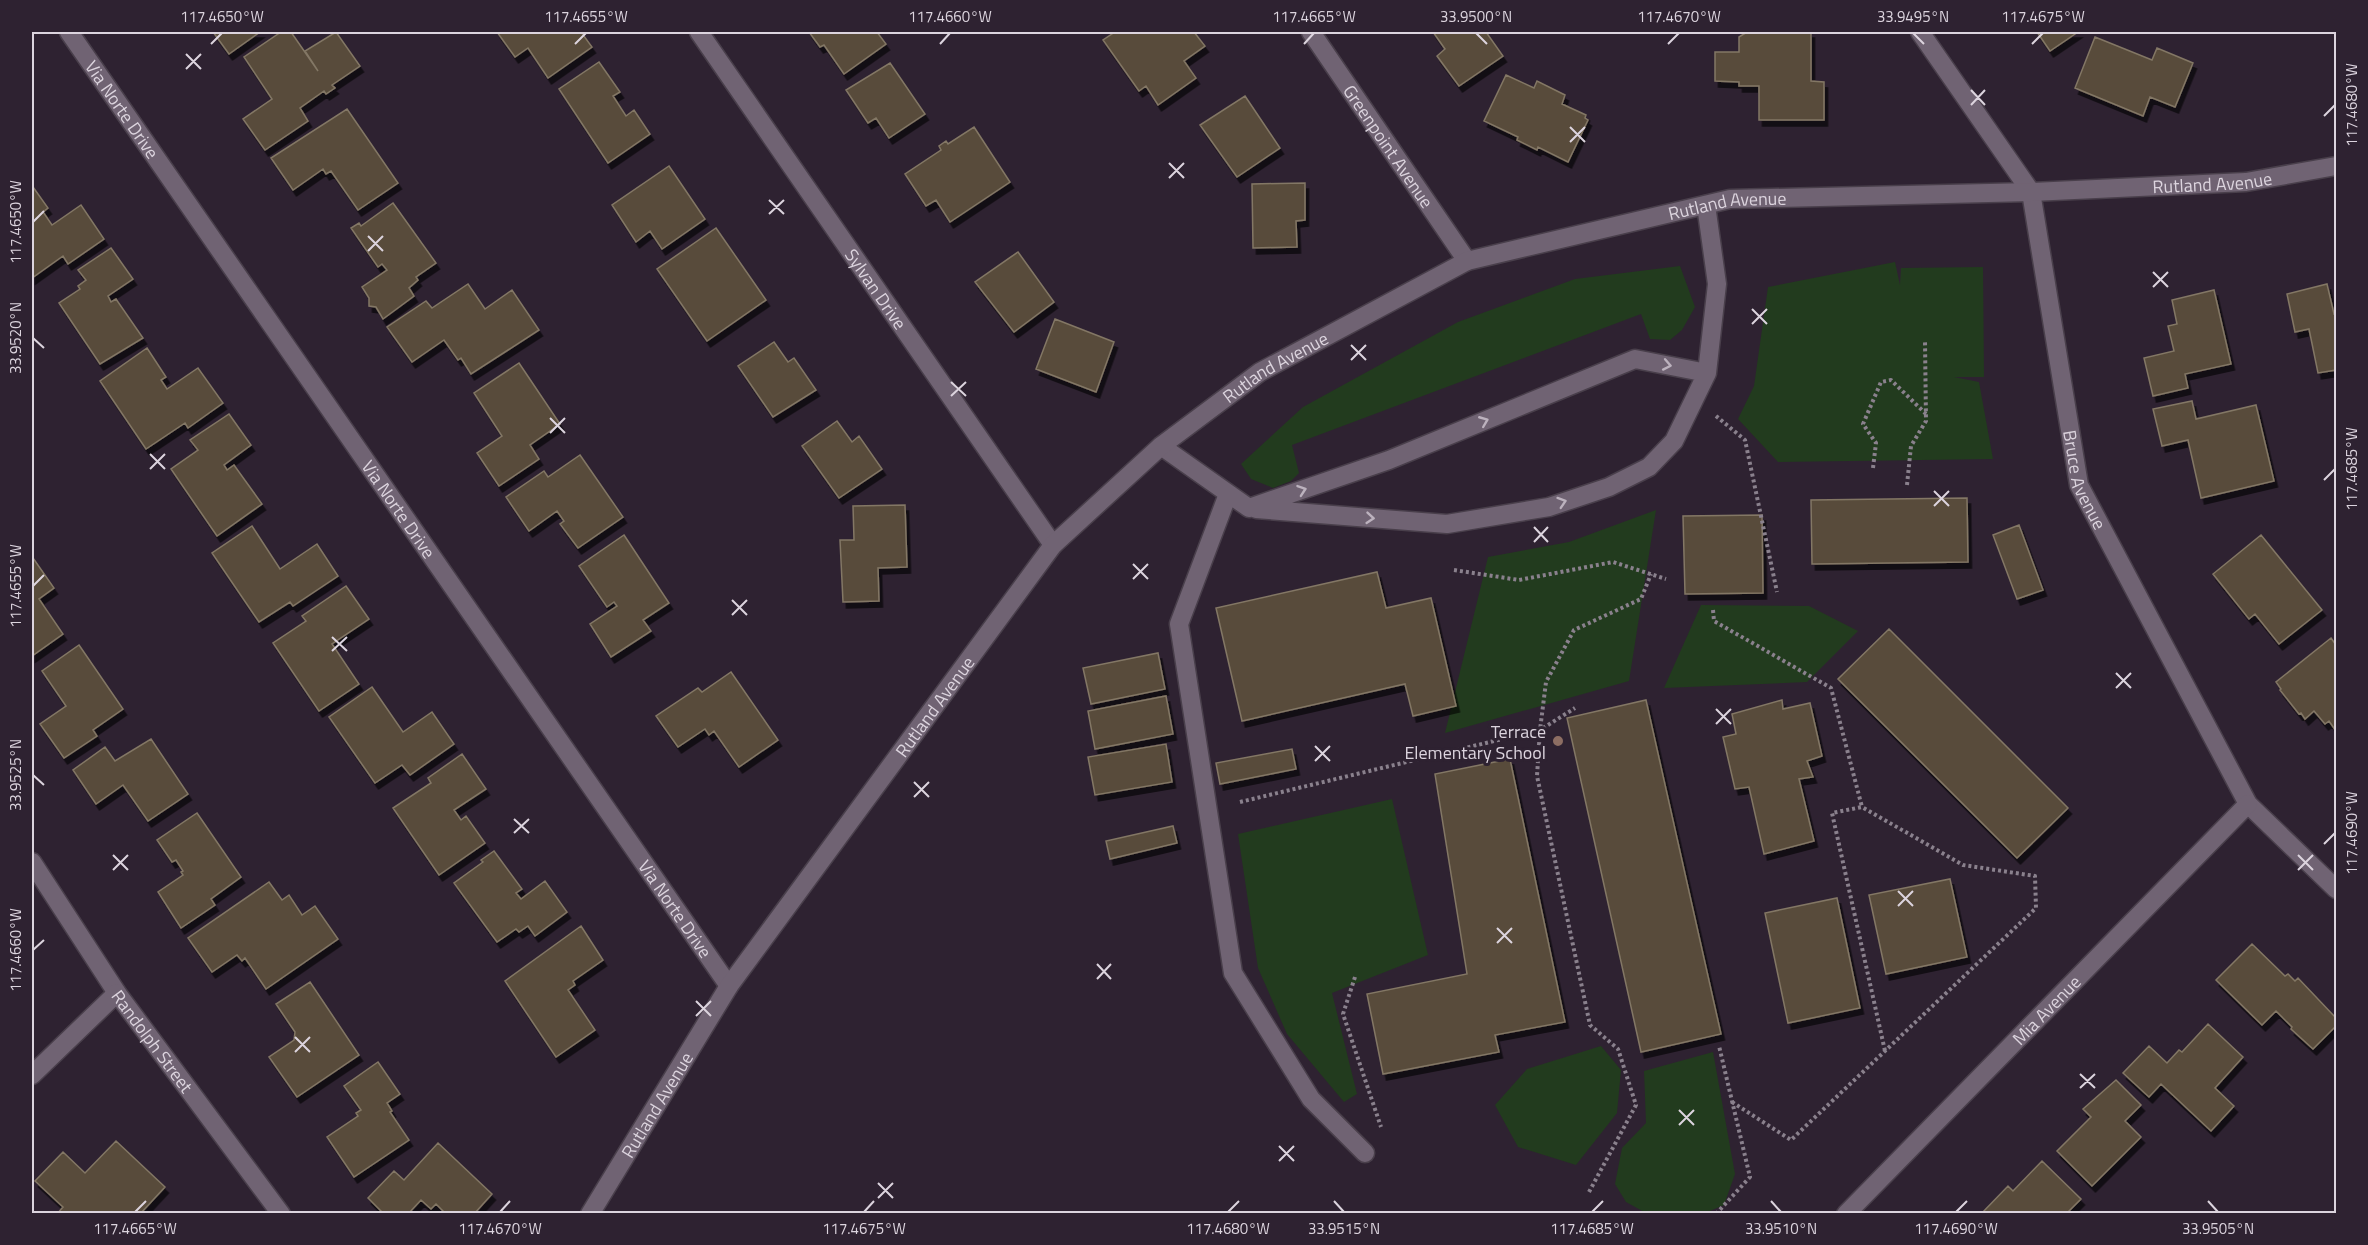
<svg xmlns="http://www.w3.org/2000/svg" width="2368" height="1245" viewBox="0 0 2368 1245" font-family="'Titillium Web',sans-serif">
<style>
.green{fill:#223b1e}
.building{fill:#584c3b;stroke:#837765;stroke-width:1.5;filter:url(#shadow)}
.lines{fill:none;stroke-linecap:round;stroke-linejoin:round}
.lane-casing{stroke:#493f4b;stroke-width:21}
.street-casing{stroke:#493f4b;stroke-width:21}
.secondary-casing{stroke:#493f4b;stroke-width:21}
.path{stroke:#8a818d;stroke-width:4;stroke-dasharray:3 3;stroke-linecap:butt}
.lane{stroke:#706373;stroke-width:18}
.street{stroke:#706373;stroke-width:18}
.secondary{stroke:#706373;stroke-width:18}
.oneway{stroke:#bcb2be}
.ticks{fill:none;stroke:#dcd4de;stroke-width:2}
.education-dot{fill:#8d6e63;stroke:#2e2231;stroke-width:2}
.labels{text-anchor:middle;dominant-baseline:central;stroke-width:6;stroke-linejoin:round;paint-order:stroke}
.street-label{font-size:18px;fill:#dcd4de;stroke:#2e2231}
.poi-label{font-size:18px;fill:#dcd4de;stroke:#2e2231;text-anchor:end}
.neatline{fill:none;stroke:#dcd4de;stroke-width:2}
.ticks-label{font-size:15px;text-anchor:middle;fill:#dcd4de}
</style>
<defs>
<filter id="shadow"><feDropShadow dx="3.5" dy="6" stdDeviation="0" flood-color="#0009"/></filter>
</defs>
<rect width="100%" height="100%" fill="#2e2231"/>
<path class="green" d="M1895,262L1900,285L1901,268L1983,267L1984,377H1954L1979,382L1993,459L1778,462L1738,419L1754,386L1768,287Z
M1680,266L1695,307L1682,330L1670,340L1650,339L1641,314L1292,445L1299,473L1291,481L1273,488L1251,479L1241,464L1303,407L1458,322L1575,279Z
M1656,510L1629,681L1445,733L1488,557L1569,542Z
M1701,605L1809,606L1858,631L1807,682L1664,688Z
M1392,799L1428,955L1332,993L1357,1094L1344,1102L1287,1034L1258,968L1238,834Z
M1601,1046L1621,1070L1617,1113L1576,1165L1518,1147L1495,1105L1527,1069Z
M1713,1052L1735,1174L1724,1205L1705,1213H1646L1626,1202L1615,1184L1622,1148L1646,1123L1644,1071Z"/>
<path class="building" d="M213,32H260L229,54Z
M281,32H291L318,71L305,51L336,32L360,66L332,85L335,88L326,94L324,91L300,108L308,121L265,150L243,119L272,99L244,57Z
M497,32H581L592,47L548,78L528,48L515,57Z
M809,32H877L886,44L844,74L824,45L820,47Z
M1115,32H1194L1205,46L1184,61L1196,78L1158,105L1146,86L1139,91L1103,40Z
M1433,32H1486L1503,56L1459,86L1437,56L1445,49Z
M1747,32H1811V81L1824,82V120H1759V86H1739V82L1715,81V52H1739V37Z
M2037,32H2078L2050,51Z
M2095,37L2152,60L2157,48L2193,63L2175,107L2150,97L2143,116L2075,88Z
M599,62L620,92L613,96L626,116L634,110L650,134L608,163L559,89Z
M890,63L925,114L889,138L876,118L868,123L846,90Z
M1506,75L1534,88L1537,81L1565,95L1562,104L1586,115L1585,118L1588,120L1568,162L1538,147L1537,150L1517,140L1518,137L1484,121Z
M1245,96L1280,148L1237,177L1200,125Z
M347,109L398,183L358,210L331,171L326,174L323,169L293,190L271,158Z
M974,127L1010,182L950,222L936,200L926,206L905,174L941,150L939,146L946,141L948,144Z
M669,166L705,219L662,249L650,231L636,242L612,205Z
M1305,183V220L1296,221L1297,247L1253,248L1252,184Z
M33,187L48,208L43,212L52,225L81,205L104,239L68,264L63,256L32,278Z
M393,203L436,263L416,277L418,280L409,288L414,296L383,319L376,307L369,306V298L362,287L387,270L382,264L378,267L351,228L359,223L361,226Z
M716,228L766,300L707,341L657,269Z
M111,248L133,279L108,296L111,302L116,299L143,338L100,364L59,303L80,289L78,286L86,280L78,270Z
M1018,252L1054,302L1014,332L975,282Z
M468,284L485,309L512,290L539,330L471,374L461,358L458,360L444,340L412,362L387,327L426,301L432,308Z
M2327,284L2334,314L2336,313V370L2318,373L2309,329L2295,332L2287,294Z
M2214,290L2231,364L2185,374L2188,388L2153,396L2144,358L2174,351L2168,326L2177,324L2172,300Z
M1055,319L1114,342L1096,392L1036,369Z
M774,342L788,362L794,358L816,390L773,417L738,366Z
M147,348L166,377L161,380L167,389L198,368L223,403L188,428L185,423L146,449L100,381Z
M519,363L560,424L530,445L539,459L499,486L477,453L502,436L474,393Z
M2192,401L2196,419L2256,405L2274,481L2201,498L2188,440L2162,446L2153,409Z
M229,414L251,445L224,465L227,470L234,465L262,504L217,536L171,469L198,450L190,440Z
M837,421L852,442L859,436L882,469L839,498L802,446Z
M580,455L623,517L578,548L560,524L564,521L557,511L529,531L506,497L544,471L548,477Z
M1967,498L1968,562L1812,564L1811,500Z
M905,505L907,567L878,568L879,601L843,602L840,540H854L853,506Z
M1762,515L1763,593L1685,594L1683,516Z
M2019,525L2043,590L2017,599L1993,535Z
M252,526L280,569L317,544L338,576L293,606L290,602L259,622L212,553Z
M624,535L669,603L643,620L651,631L611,657L590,624L617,606L614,602L607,607L579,566Z
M2261,535L2322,610L2279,644L2255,614L2249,619L2213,574Z
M33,558L54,588L39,599L63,634L32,656Z
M1377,572L1386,608L1431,598L1456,706L1413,716L1405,684L1242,721L1216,608Z
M346,586L369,619L332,644L359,684L319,711L273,643L306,621L302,616Z
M1889,629L2068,808L2017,858L1838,679Z
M2331,638L2336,645V731L2329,721L2325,724L2314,711L2305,719L2301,713L2299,714L2280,690L2281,689L2276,682Z
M79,645L123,709L93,730L97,736L64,758L40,724L66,706L42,671Z
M1158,653L1165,689L1091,704L1083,668Z
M731,672L778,740L739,767L714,731L709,735L705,729L678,747L656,716L698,688L702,692Z
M372,687L403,732L432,712L454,744L410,775L402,765L375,783L329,717Z
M1166,696L1173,734L1095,749L1088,711Z
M1646,700L1721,1034L1641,1052L1567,718Z
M1782,700L1783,709L1810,703L1822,756L1807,761L1813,777L1799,779L1814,841L1764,854L1749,787L1735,789L1723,737L1736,734L1732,714Z
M151,739L188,794L148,821L123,785L96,804L73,770L105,747L115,761Z
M1166,744L1172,782L1095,795L1088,757Z
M1292,749L1296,769L1220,784L1216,763Z
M462,754L486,789L454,810L461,820L466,816L485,843L439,875L393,808L431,783L428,778Z
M1510,759L1565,1022L1495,1035L1499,1052L1383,1074L1367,994L1467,974L1435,774Z
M197,813L241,877L211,899L215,905L181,928L158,892L183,875L181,872L183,871L176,860L172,862L157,840Z
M1173,826L1177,843L1110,859L1106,841Z
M494,851L522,889L516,893L521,899L545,881L567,912L535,936L528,926L519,932L516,929L497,942L454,883L483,862L481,860Z
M1950,879L1967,957L1886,974L1869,895Z
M269,882L282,900L289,895L302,915L315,906L338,939L266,989L245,958L242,961L237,955L212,972L188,938Z
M1837,898L1860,1008L1788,1023L1765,913Z
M581,926L603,960L573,981L575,985L568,990L595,1030L556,1057L505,981Z
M2252,944L2285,976L2288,974L2295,981L2298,978L2336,1018V1026L2313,1049L2291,1029L2292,1027L2276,1011L2262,1025L2216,980Z
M310,982L359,1055L297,1097L269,1057L294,1040L295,1032L276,1004Z
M2208,1024L2243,1057L2215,1088L2234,1106L2211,1131L2161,1084L2149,1097L2123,1073L2149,1046L2167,1063L2179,1050L2182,1052Z
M378,1062L400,1094L387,1103L392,1111L390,1112L409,1140L354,1177L327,1137L358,1116L356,1113L361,1110L344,1086Z
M2116,1080L2141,1105L2125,1121L2141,1137L2092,1186L2057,1151L2091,1117L2083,1109Z
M116,1141L165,1187L140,1214H57L63,1207L35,1181L63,1152L85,1173Z
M438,1143L492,1194L474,1214H446L436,1204L431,1209L421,1200L408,1214H384L368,1198L394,1171L404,1180Z
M2042,1161L2081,1199L2066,1214H1981L2008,1186L2013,1191Z"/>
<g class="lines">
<defs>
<path id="lane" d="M1161,446L1249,508L1389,460L1635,359L1707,373L1717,284L1706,205
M1228,494L1179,624L1233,973L1311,1099L1365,1153
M1256,509L1447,524L1549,507L1609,487L1649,467L1674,441L1707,373"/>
<g id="street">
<path id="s1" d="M69,32L729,986"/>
<path id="s2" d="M699,32L1053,545"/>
<path id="s3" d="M1311,32L1467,261"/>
<path id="s4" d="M1920,32L2031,192L2079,485L2248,804L2336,889"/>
<path id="s5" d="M32,862L117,993L281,1214"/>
<path d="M32,1075L117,993"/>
<path id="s6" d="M1846,1214L2248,804"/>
</g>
<g id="secondary">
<path id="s7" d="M590,1214L729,986L1053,545L1161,446L1260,372L1467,261L1730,199L2031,192L2246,182L2336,166"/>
</g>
</defs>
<use href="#lane" class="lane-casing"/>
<use href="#street" class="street-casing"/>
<use href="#secondary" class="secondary-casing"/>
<path class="path" d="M1716,416L1745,440L1777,592
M1873,468L1876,443L1863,424L1881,382L1891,380L1926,414
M1907,485L1911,446L1926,421L1925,341
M1454,570L1519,580L1613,562L1666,579
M1713,610L1714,621L1831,688L1862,807
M1240,802L1540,730L1575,708
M1355,977L1343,1014L1381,1127
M1732,1102L1791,1140L2036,908L2035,876L1963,865L1862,807L1832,813L1885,1051
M1589,1192L1636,1105L1618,1049L1590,1025L1537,776L1540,730L1546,682L1574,630L1641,599L1651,574
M1716,1214L1750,1177L1719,1046"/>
<use href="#lane" class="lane"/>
<use href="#street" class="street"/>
<use href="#secondary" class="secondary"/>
</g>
<defs><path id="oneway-chevron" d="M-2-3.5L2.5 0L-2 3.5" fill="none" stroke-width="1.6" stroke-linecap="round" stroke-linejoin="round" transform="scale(1.5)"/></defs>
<g class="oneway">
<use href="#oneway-chevron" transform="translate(1667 365) rotate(11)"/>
<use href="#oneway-chevron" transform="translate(1484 421) rotate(-22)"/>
<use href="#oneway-chevron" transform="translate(1302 490) rotate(-19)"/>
<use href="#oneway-chevron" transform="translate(1562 502) rotate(-18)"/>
<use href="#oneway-chevron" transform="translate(1370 518) rotate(5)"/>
</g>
<path class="ticks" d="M1476,33L1487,44M1913,33L1924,44M211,44L222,33M575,44L586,33M940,44L950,33M1304,44L1314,33M1668,44L1679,33M2032,44L2043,33M186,54L201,69M186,69L201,54M1971,90L1985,105M1971,105L1985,90M2324,116L2335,105M1570,127L1585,142M1570,142L1585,127M1169,163L1184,178M1169,178L1184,163M769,200L784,214M769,214L784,200M33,222L44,211M368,236L383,251M368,251L383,236M2153,272L2168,287M2153,287L2168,272M1752,309L1767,324M1752,324L1767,309M33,338L44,348M1351,345L1366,360M1351,360L1366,345M951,382L966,396M951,396L966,382M550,418L565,433M550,433L565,418M150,454L165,469M150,469L165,454M2324,480L2335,469M1934,491L1949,506M1934,506L1949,491M1534,527L1548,542M1534,542L1548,527M1133,564L1148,579M1133,579L1148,564M33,586L44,575M732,600L747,615M732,615L747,600M332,637L347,651M332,651L347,637M2116,673L2131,688M2116,688L2131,673M1716,709L1731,724M1716,724L1731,709M1315,746L1330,761M1315,761L1330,746M33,775L44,785M914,782L929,797M914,797L929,782M514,819L529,833M514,833L529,819M2324,844L2335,833M113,855L128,870M2298,855L2313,870M113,870L128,855M2298,870L2313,855M1898,891L1913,906M1898,906L1913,891M1497,928L1512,943M1497,943L1512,928M33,950L44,940M1097,964L1111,979M1097,979L1111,964M696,1001L711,1016M696,1016L711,1001M295,1037L310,1052M295,1052L310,1037M2080,1074L2095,1088M2080,1088L2095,1074M1679,1110L1694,1125M1679,1125L1694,1110M1279,1146L1294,1161M1279,1161L1294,1146M878,1183L893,1198M878,1198L893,1183M1334,1201L1344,1212M1771,1201L1781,1212M2208,1201L2218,1212M135,1212L146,1201M500,1212L510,1201M864,1212L874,1201M1228,1212L1239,1201M1592,1212L1603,1201M1956,1212L1967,1201"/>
<circle class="education-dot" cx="1558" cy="741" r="6"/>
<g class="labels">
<g class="street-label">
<text stroke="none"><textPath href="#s1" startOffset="94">Via Norte Drive</textPath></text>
<text stroke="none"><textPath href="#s3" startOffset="138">Greenpoint Avenue</textPath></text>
<text stroke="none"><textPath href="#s7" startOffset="2072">Rutland Avenue</textPath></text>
<text stroke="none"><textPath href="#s7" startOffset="1586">Rutland Avenue</textPath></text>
<text stroke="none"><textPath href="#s2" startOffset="312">Sylvan Drive</textPath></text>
<text stroke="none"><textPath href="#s7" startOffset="1100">Rutland Avenue</textPath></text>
<text stroke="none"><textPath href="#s4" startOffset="488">Bruce Avenue</textPath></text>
<text stroke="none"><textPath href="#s1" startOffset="580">Via Norte Drive</textPath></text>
<text stroke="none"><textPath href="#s7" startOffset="614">Rutland Avenue</textPath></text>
<text stroke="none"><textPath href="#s1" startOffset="1066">Via Norte Drive</textPath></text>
<text stroke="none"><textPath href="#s6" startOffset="286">Mia Avenue</textPath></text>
<text stroke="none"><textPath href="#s5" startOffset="216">Randolph Street</textPath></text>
<text stroke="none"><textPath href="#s7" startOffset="128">Rutland Avenue</textPath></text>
</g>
<g class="poi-label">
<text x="1546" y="731">Terrace<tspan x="1546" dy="21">Elementary School</tspan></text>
</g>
</g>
<rect width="2368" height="1245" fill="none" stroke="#2e2231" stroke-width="66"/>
<rect x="33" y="33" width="2302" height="1179" class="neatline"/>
<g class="ticks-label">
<text x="222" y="22">117.4650°W</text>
<text x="586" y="22">117.4655°W</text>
<text x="950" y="22">117.4660°W</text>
<text x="1314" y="22">117.4665°W</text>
<text x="1476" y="22">33.9500°N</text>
<text x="1679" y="22">117.4670°W</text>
<text x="1913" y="22">33.9495°N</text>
<text x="2043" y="22">117.4675°W</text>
<text transform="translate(2352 105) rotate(-90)" y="5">117.4680°W</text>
<text transform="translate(16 222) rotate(-90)" y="5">117.4650°W</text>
<text transform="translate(16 338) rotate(-90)" y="5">33.9520°N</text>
<text transform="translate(2352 469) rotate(-90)" y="5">117.4685°W</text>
<text transform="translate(16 586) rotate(-90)" y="5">117.4655°W</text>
<text transform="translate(16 775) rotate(-90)" y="5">33.9525°N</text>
<text transform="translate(2352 833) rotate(-90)" y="5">117.4690°W</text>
<text transform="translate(16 950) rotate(-90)" y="5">117.4660°W</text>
<text x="135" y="1234">117.4665°W</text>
<text x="500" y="1234">117.4670°W</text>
<text x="864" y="1234">117.4675°W</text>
<text x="1228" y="1234">117.4680°W</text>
<text x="1344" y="1234">33.9515°N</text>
<text x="1592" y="1234">117.4685°W</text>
<text x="1781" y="1234">33.9510°N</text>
<text x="1956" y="1234">117.4690°W</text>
<text x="2218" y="1234">33.9505°N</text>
</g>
</svg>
